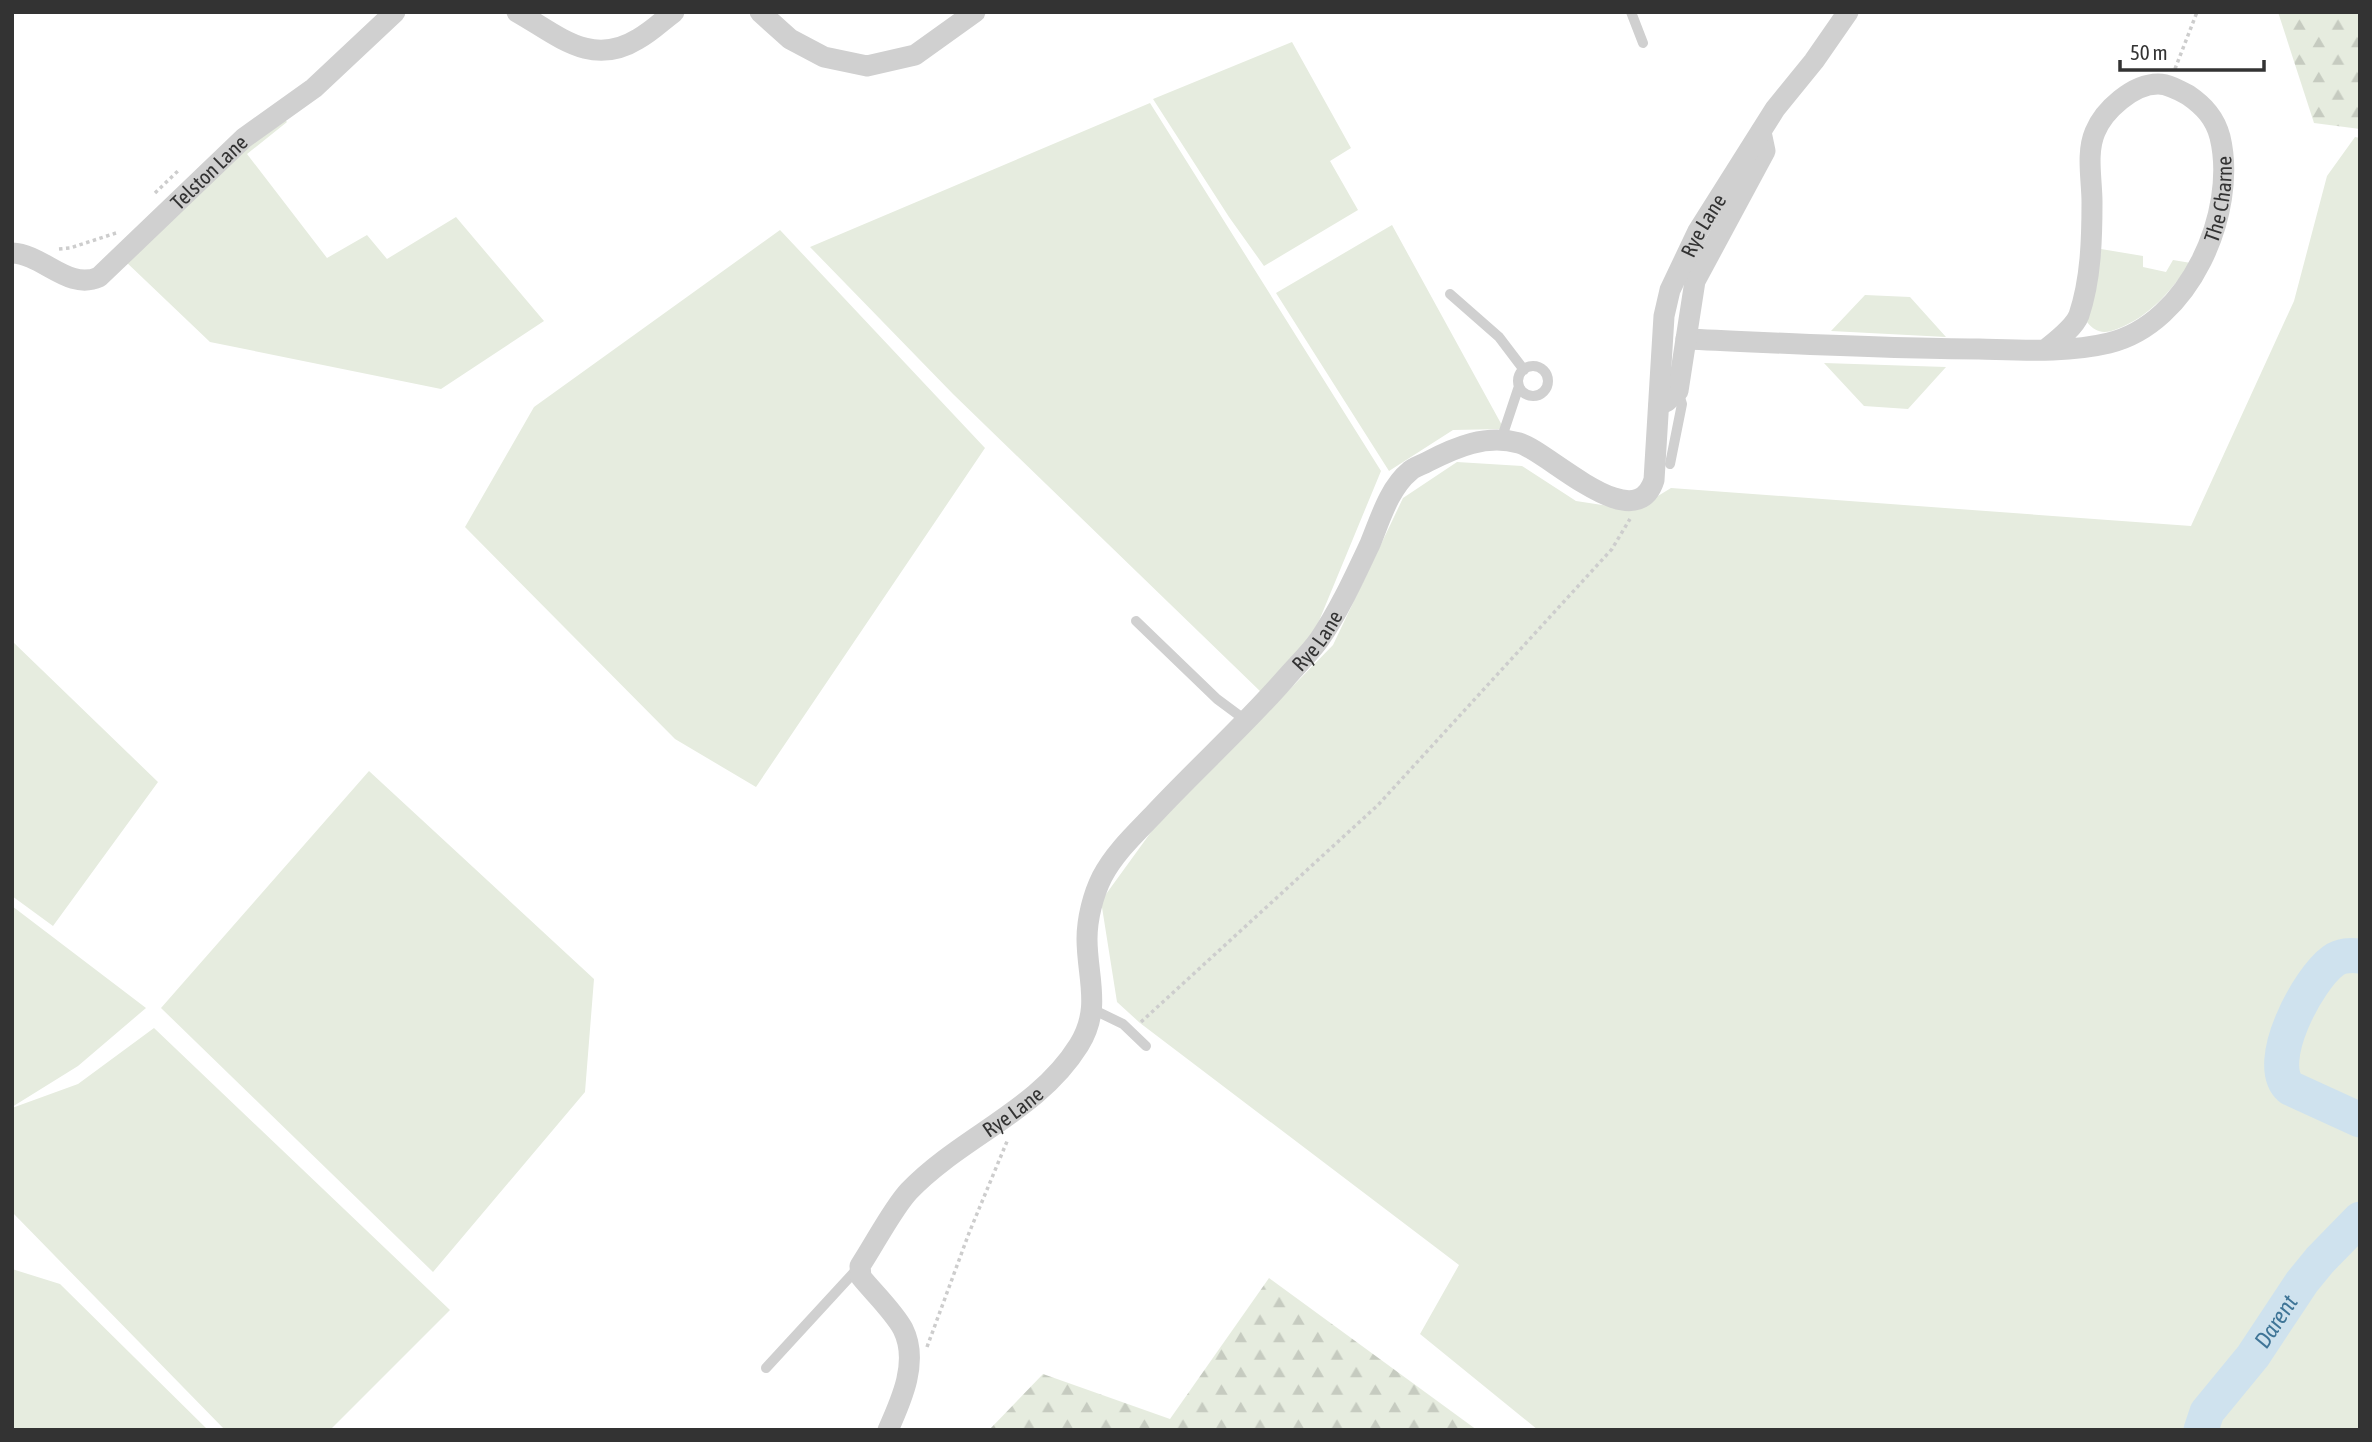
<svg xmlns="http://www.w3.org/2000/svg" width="2372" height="1442" viewBox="0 0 2372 1442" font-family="'Asap Condensed',sans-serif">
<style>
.grass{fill:#e6ecdf}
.forest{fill:url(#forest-firs)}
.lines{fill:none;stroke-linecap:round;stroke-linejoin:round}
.river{stroke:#cfe2ee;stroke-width:35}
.path{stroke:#cdcdcd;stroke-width:3.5;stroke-dasharray:3.5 3.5;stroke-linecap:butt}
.lane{stroke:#d0d0d0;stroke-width:10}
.street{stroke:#d0d0d0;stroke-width:21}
.labels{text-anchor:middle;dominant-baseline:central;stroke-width:7;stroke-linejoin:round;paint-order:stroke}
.street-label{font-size:21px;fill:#333;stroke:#fff}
.water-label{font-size:23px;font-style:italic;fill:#3f7597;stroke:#fff}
</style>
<defs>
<pattern id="forest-firs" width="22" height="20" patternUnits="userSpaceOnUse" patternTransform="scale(1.75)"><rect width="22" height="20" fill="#e6ecdf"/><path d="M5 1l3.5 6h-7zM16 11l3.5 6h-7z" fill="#c6cbc0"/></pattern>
</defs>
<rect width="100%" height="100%" fill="#fff"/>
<path class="grass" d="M1292,42L1351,148L1330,161L1358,210L1264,266L1229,217L1153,99Z
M1150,103L1381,471L1314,633L1262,693L953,394L810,247Z
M280,114L287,122L247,154L327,258L367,235L387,259L456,217L544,321L441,389L210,342L124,260Z
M2355,137L2360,138V1430H1538L1420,1334L1459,1265L1140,1023L1117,1002L1101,901L1154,828L1333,645L1403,498L1457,462L1522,466L1576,501L1635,510L1671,488L2191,526L2294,301L2327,176Z
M1392,225L1504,429L1453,430L1389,471L1276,293Z
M780,230L985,448L756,787L675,739L465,527L534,407Z
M2101,249L2143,256V267L2166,272L2173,260L2191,263C2170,291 2151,316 2117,329C2104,334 2096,333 2087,322L2096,288Z
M1865,295L1910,297L1946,337L1831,331Z
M1824,363L1946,367L1908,409L1864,406Z
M12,641L158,782L53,926L12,896Z
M369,771L594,979L585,1092L433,1272L161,1008Z
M12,906L146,1008L78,1066L12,1107Z
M154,1028L450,1310L330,1430H225L12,1212V1108L78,1084Z
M12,1269L60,1284L208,1430H12Z"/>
<path class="forest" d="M2278,12H2360V129L2314,123Z
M1269,1278L1477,1430H989L1043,1374L1170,1419Z"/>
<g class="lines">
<g class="river">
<path d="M2360,956C2350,955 2341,955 2333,961C2308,979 2263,1063 2290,1088L2360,1120"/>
<path id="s1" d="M2201,1430L2207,1412L2253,1356L2302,1282L2320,1260L2360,1219"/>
</g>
<path class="path" d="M2175,69L2197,12
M155,193L180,169
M59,249L70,248L116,233
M1141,1022L1378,805L1612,549L1630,519
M927,1347L969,1233L1008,1139"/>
<path class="lane" d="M1631,12L1643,43
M1450,294L1499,337L1524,370
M1518 381a15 15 0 1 1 30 0a15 15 0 1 1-30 0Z
M1501,440L1519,386
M1670,464L1682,404L1678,391
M1136,621L1217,699L1248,722
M1092,1009L1123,1024L1146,1046
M766,1368L858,1268"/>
<g class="street">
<path d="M517,12C558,35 591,68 638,39C651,32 662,21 674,12"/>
<path d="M760,12L790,39L824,57L867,66L915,55L975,12"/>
<path id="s2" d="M12,253C43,254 68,291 99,277L244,138L314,88L395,12"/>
<path id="s3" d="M1686,339C1783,343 1881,349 1979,349C2022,350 2067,353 2109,343C2189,324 2238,212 2220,137C2215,118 2204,106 2188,95C2179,90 2168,84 2158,84C2133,84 2104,110 2095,132C2086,153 2092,180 2092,202C2092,239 2091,279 2079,315C2074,328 2056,341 2045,350"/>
<path d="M1659,405L1667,401L1678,391L1695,281L1765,151L1761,132"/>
<path id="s4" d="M888,1430C902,1399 919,1361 903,1329C894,1312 873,1292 861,1277L860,1266C874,1245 893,1208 909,1191C962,1136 1038,1111 1079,1045C1102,1008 1087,977 1087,939C1087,919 1093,895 1102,877C1115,852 1137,832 1155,813C1198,767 1244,726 1285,679C1296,666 1309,654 1319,640C1339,611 1355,576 1370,544C1380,520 1389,488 1410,471C1414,467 1422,465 1427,462C1456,447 1486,434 1519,443C1548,451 1635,540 1654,480L1664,316L1670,290L1698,231L1775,109L1814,61L1848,12"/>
</g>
</g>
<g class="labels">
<g class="street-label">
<text stroke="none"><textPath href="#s2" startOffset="245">Telston Lane</textPath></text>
<text stroke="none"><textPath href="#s3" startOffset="616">The Charne</textPath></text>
<text stroke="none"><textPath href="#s4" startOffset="1726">Rye Lane</textPath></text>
<text stroke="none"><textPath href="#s4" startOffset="992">Rye Lane</textPath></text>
<text stroke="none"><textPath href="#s4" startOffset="404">Rye Lane</textPath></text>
</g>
<g class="water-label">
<text stroke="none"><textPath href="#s1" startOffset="133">Darent</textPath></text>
</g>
</g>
<rect width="2372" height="1442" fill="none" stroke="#333333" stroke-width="28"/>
<path d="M2120 60v10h144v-10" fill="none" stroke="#333333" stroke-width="3.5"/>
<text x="2130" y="60" font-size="21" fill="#333333" stroke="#ffffff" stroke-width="5" paint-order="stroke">50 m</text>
</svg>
